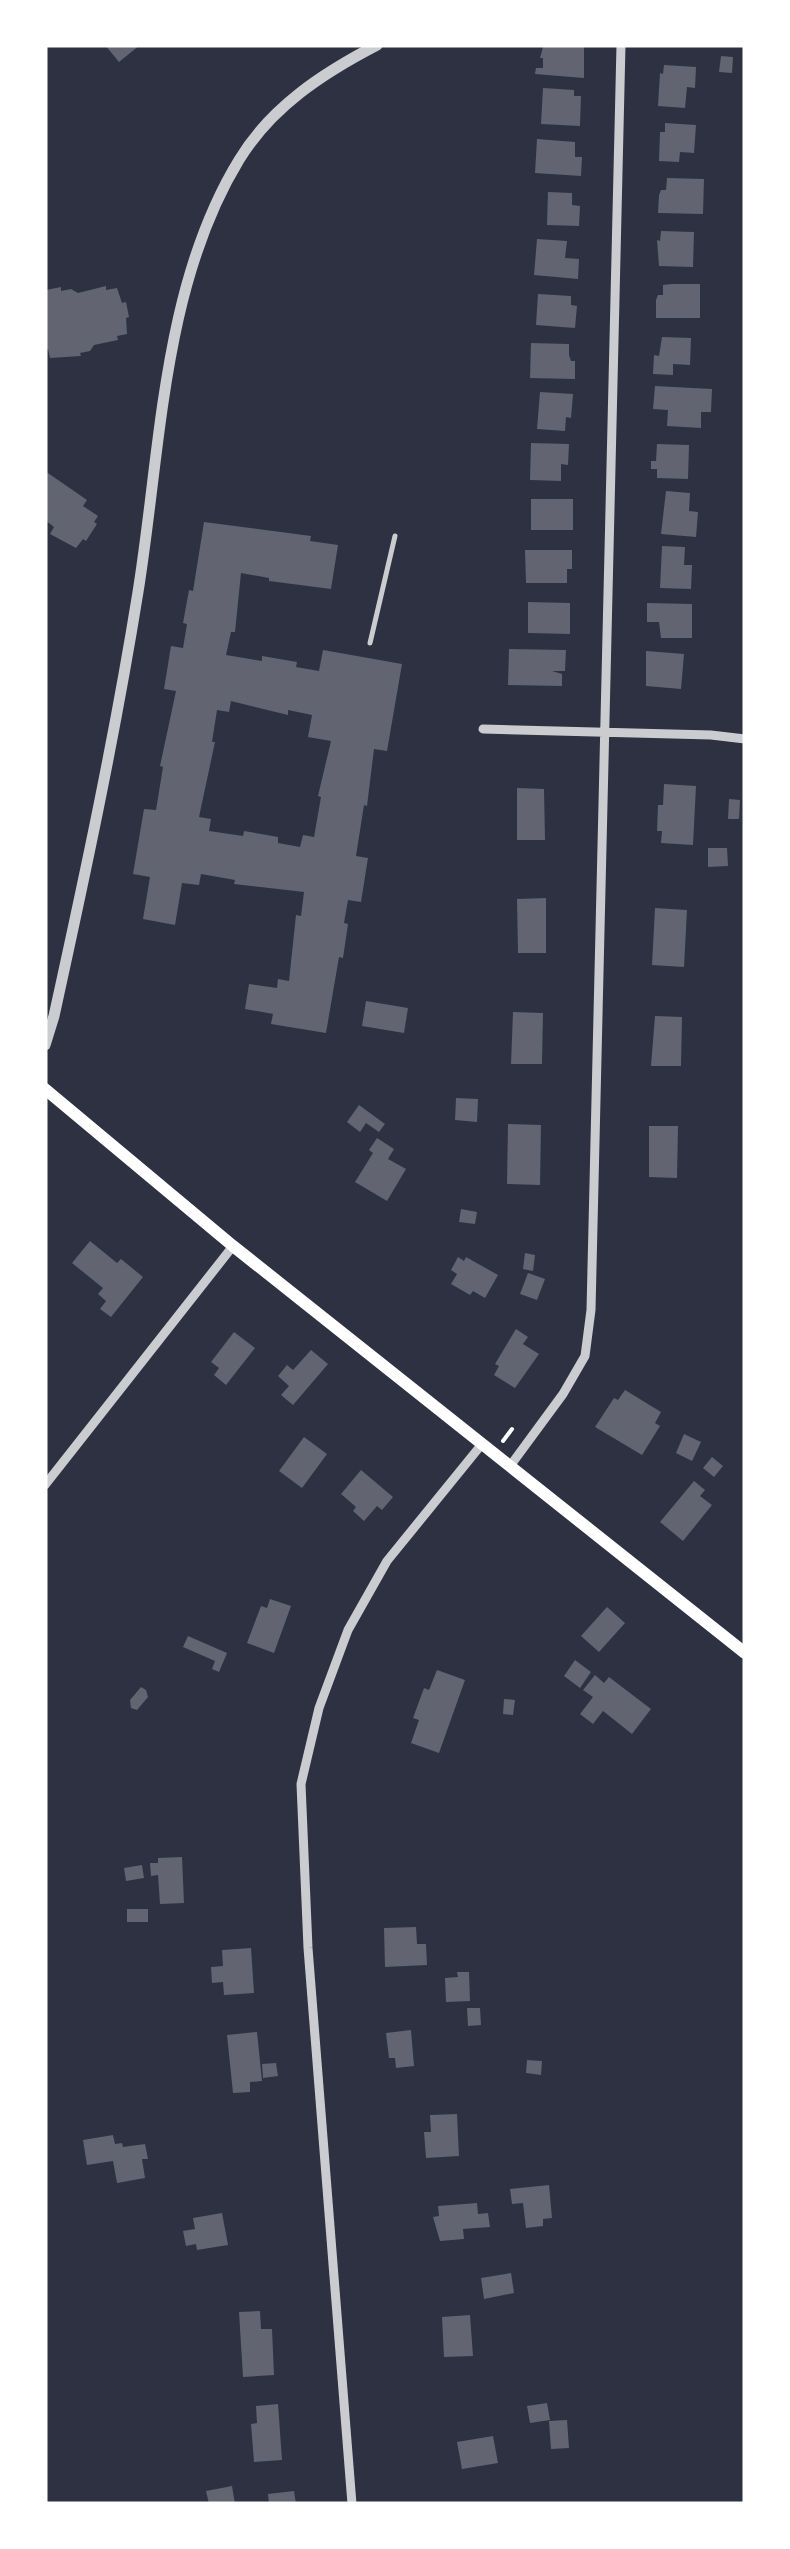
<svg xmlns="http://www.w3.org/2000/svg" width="790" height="2549" viewBox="0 0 790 2549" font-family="'Golos Text',sans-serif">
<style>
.building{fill:#626471;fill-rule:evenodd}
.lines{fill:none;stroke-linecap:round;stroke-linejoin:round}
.path{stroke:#fff;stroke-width:4}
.service{stroke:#caccd0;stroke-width:5}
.minor{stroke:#caccd0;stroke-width:9}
.tertiary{stroke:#caccd0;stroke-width:11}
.secondary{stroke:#fff;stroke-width:12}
</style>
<rect width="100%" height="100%" fill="#2d3142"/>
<path class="building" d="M105,45H140L119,62Z
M543,47H584V78L535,74L536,68H543V58H540Z
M721,56L733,57L732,73L719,72Z
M664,65L696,67L695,88L687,87L685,108L658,106L660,73L663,74Z
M543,88L574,90V96H581L580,126L541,124Z
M665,123L696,125L694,153L680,152L679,162L659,161L660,132H665Z
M537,139L575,142V157H582L581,176L535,173Z
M667,178L704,179L703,214L658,213L659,195L661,190H666Z
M548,192L572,193V205L580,206L579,226L547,225Z
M661,231L694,232L693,267L659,266L657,240L660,241Z
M537,239L567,241L565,258L579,259L578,279L534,275Z
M672,284H700V318H656V300L658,295H663V285Z
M106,286V290L117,288L122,303L126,302L129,317L126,318L127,334L117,336L118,340L94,345L90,351L80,353L81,356L50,358L48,349L45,350L46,290L61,287V291L71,289L78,293Z
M538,294L571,296V305L577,306L575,328L536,325Z
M662,337L691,338L690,365L673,364V375L653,374L654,355L659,356Z
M531,343L569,344V355L571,361H575V379L530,378Z
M655,386L712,389L711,412H701V428L667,426L668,410L653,409Z
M540,392L573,394L571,418L566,417L565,431L537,429Z
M531,443L569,444L568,465L561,464V481L530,480Z
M657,444L689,445L688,479L657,478V469H651V461H656Z
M45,471L87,500L83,506L98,516L94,522L97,524L86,541L83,539L76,548L50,534L54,527L45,520Z
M666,491L690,493L689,511L698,512L696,537L661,534Z
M531,499H573V530H531Z
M204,522L311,536L310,541L338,545L331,589L269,581V578L241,573L235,632H231L226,655L262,661V656L297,662L296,667L319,671L323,650L402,664L387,751L374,749L367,806L364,805L356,856L368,858L361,902L348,900L344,923L348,924L343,958L339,957L326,1033L271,1024L273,1014L245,1009L249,984L277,988L278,979L289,981L296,915L301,916L304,892L234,884L235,880L201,874L199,885L182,883L175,925L143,919L150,877L133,874L144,809L156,810L163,767L160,766L176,691L164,689L171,646L183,648L187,624L183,623L189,590L193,591ZM231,701L288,715V710L312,715L308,737L331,741L318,796L321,797L314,837L303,835L300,847L278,843V837L244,831L243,836L209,831L211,819L199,817L215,742H212L217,710L229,712Z
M662,546L685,547L684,565H692L691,589L660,588Z
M525,550H572V569H567V583H526Z
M528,602L570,603V634L528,633Z
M647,603L692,604V638H661L659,622H647Z
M509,649L566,650L565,671H552L562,674V686L508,685Z
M646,651L684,654L681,689L646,686Z
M664,784L696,786L693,845L661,843L662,831H657L658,805H663Z
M517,788L544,789L545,840H517Z
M729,799L740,800L739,819H728Z
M708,848H727L728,866L708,867Z
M546,898V953H518L517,899Z
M655,908L687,910L684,967L652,965Z
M366,1001L408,1008L404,1033L362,1026Z
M513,1012L543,1013L542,1064H511Z
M655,1016L682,1017L681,1066H651Z
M456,1098L478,1099L477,1122L455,1120Z
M359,1105L385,1124L379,1132L366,1123L360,1132L347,1122Z
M508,1124L541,1125L540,1185L507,1184Z
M649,1126H678L677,1178L649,1177Z
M377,1138L394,1149L388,1159L406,1169L387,1201L355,1182L373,1153L369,1150Z
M461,1209L477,1212L475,1224L459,1222Z
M90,1241L117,1263L121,1259L143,1277L111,1317L100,1309L106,1301L98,1294L103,1288L72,1263Z
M525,1253L535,1255L533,1271L523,1269Z
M458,1257L464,1261L466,1257L498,1275L485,1298L473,1291L470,1295L451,1284L457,1274L451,1270Z
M528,1273L545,1279L537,1300L520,1294Z
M516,1329L528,1337L523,1344L539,1354L515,1388L494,1375L499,1366L495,1364Z
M234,1332L255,1348L226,1385L214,1375L219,1368L211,1362Z
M311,1350L328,1364L293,1405L281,1395L289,1386L278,1376L287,1365L293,1370Z
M625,1390L661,1412L655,1423L660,1426L642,1455L595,1427L614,1398L618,1400Z
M684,1434L701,1442L692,1461L676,1453Z
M304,1437L327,1454L302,1488L279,1471Z
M712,1457L723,1466L714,1477L703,1468Z
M361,1470L393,1497L382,1510L377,1506L364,1521L353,1511L356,1507L341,1494Z
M694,1481L705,1490L700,1496L712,1505L683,1541L660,1522Z
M270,1599L291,1606L274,1653L247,1643L261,1606L267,1608Z
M607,1607L625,1623L599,1652L581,1636Z
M188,1636L227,1653L219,1672L212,1669L215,1661L183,1647Z
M575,1660L591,1672L580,1688L564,1676Z
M437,1670L465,1680L439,1753L411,1743L419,1720L413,1718L424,1688L429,1690Z
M595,1675L604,1683L609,1677L651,1709L632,1734L603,1711L593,1724L580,1714L593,1697L583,1690Z
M141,1687L146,1690L148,1697L137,1710L131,1708L130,1700Z
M504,1699L515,1700L513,1715L503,1714Z
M182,1857L184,1903L160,1904L158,1875L151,1876L150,1863H158V1858Z
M142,1865L144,1878L126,1881L124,1868Z
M127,1909H148V1922H127Z
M416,1927L417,1944H426L427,1965L385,1967L384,1928Z
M251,1948L254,1993L224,1995L223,1982L212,1983L211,1967L223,1966L222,1950Z
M457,1972H469L470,2001L446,2002L445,1978L458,1977Z
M467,2008H480L481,2025L468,2026Z
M411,2030L414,2066L396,2068L395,2058H389L386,2033Z
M257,2032L262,2081L250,2082V2092L233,2093L227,2035Z
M527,2060L542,2061L541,2075L526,2073Z
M276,2063L278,2076L263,2078L262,2064Z
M457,2114L459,2156L426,2158L424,2132H431L430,2115Z
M113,2135L115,2144L122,2143L123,2147L145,2144L148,2159H142L145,2178L117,2183L113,2161L87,2165L83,2140Z
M549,2185L552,2218L543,2219V2226L526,2228L523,2203L512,2204L510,2189Z
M477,2203L478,2214L488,2213L490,2227L463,2229L464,2239L440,2241L433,2217L439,2216L438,2206Z
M222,2213L228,2245L197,2250L196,2244L186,2246L183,2231L195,2229L193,2218Z
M511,2273L514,2293L484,2299L481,2278Z
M260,2311L261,2329H272L274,2375L243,2377L239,2312Z
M470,2315L473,2356L444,2357L442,2317Z
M547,2403L550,2420L530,2423L527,2406Z
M278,2404L282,2460L254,2462L251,2424L257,2423L256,2406Z
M567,2420L569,2448L551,2449L549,2421Z
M493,2436L498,2463L462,2469L457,2442Z
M232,2486L235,2504H209L206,2491Z
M294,2491L296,2504H269L268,2494Z"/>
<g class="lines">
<path class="path" d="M503,1441L512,1429"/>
<path class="service" d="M370,643L395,536"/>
<path class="minor" d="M483,729L711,735L745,739
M510,1466L563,1394L585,1356L591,1310L621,45
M45,1485L233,1246
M352,2504L308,1948L301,1784L319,1708L348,1630L387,1561L482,1444"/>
<path class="tertiary" d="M45,1045L54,1016C85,875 115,735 138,592C161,449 162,286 239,160C271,107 323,73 377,45"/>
<path class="secondary" d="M45,1089L233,1246L745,1653"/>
</g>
<rect width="790" height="2549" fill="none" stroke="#ffffff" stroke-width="95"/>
</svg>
